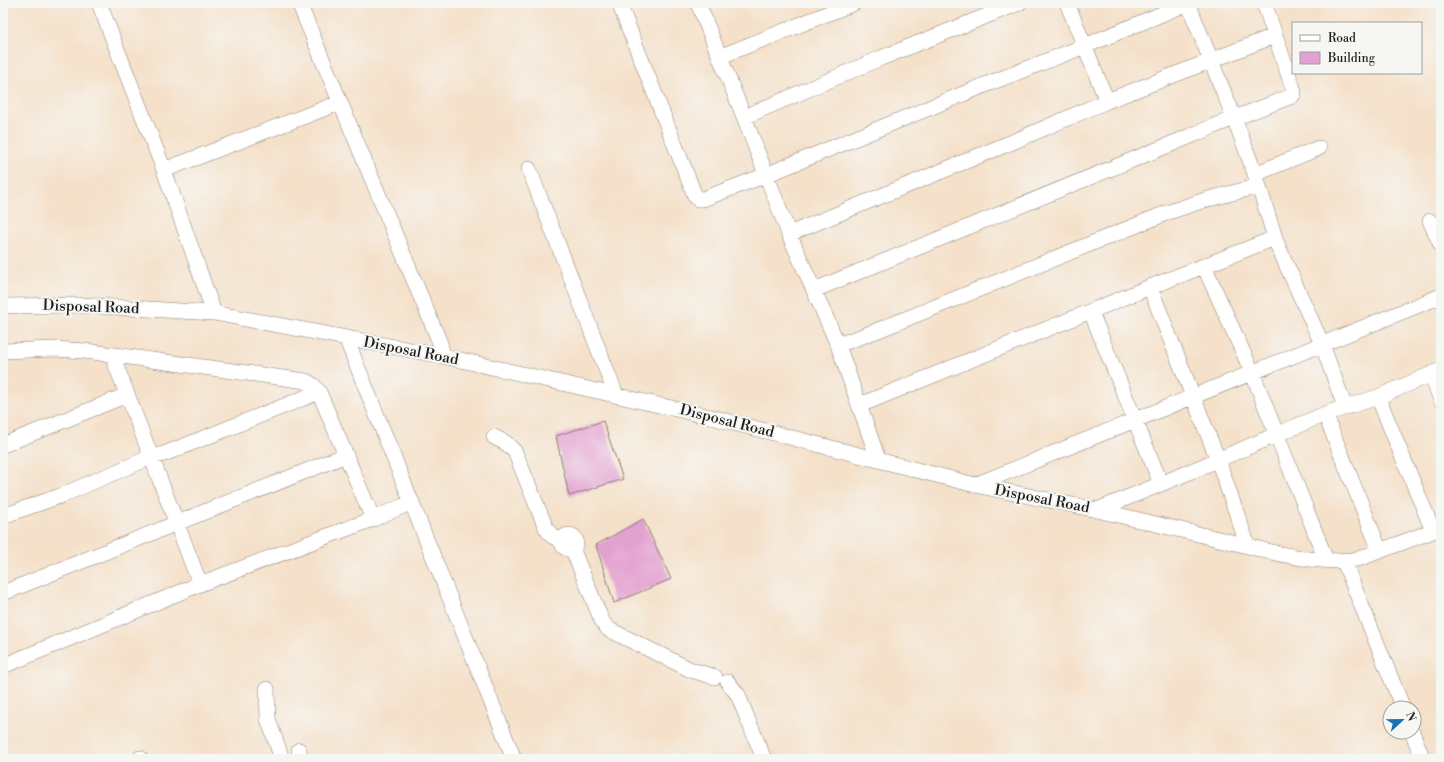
<svg xmlns="http://www.w3.org/2000/svg" width="1444" height="762" viewBox="0 0 1444 762" font-family="'Libre Bodoni',serif">
<style>
.building{fill:#e3a1d1}
.lines{fill:none;stroke-linecap:round;stroke-linejoin:round}
.minor-casing{stroke:#887e73;stroke-width:16}
.minor{stroke:#fff;stroke-width:15}
.labels{text-anchor:middle;dominant-baseline:central;stroke-width:4;stroke-linejoin:round;paint-order:stroke}
.street-label{font-size:15px;fill:#1c1c1c;stroke:#f6f6f2}
</style>
<rect width="100%" height="100%" fill="#f6f6f2"/>
<filter id="ink" filterUnits="userSpaceOnUse"><feTurbulence type="fractalNoise" baseFrequency=".025" numOctaves="2"/><feDisplacementMap in="SourceGraphic" scale="8" xChannelSelector="R" yChannelSelector="G"/><feConvolveMatrix kernelMatrix="1 2 1 2 8 2 1 2 1" color-interpolation-filters="sRGB"/></filter>
<filter id="wash" filterUnits="userSpaceOnUse"><feTurbulence type="fractalNoise" baseFrequency=".012" numOctaves="4" result="noise"/><feDisplacementMap in="SourceGraphic" scale="16" xChannelSelector="R" yChannelSelector="G"/><feGaussianBlur stdDeviation="0.9" result="paint"/><feColorMatrix in="noise" values="0 0 0 0 0 0 0 0 0 0 0 0 0 0 0 0 0 1.4 0 .05"/><feComposite in="paint" operator="in"/></filter>
<g filter="url(#wash)">
<rect width="100%" height="100%" fill="#f5e1ca"/>
<g id="blocks">
<path class="building" d="M603,421L623,479L569,496L556,436Z
M643,519L671,579L614,603L596,545Z"/>
</g>
</g>
<g filter="url(#ink)">
<use href="#blocks" fill-opacity="0" stroke="#887e73" stroke-width="1"/>
<g class="lines">
<defs>
<path id="minor" d="M99,3L164,170L214,313
M299,3L440,343L443,356
M619,3L695,196L698,199H703L766,175L985,85L1085,46L1188,3
M698,3L744,117L789,234L838,345L878,459
M1067,3L1107,101
M1188,3L1238,128L1255,174L1277,244L1322,344L1345,407
M719,57L854,3
M744,117L881,58L1019,3
M529,169L616,395
M164,170L339,103
M1255,174L1319,148
M1430,221L1441,245
M789,234L1010,143L1107,101L1274,36
M1204,266L1252,372L1326,560
M1150,287L1218,460L1248,546
M814,290L1181,140L1214,126L1292,96L1294,93L1292,85L1264,3
M3,306L81,305L214,313L443,356L711,417L975,485L1097,510L1248,546C1279,555 1326,565 1358,559L1441,528
M1091,312L1161,484
M346,338L514,759
M838,345L876,331L1169,212L1205,200L1259,186
M3,351L54,349L85,351L306,381L313,385L319,392L373,519L412,502
M112,355L200,584
M1431,374L1441,400
M1378,397L1433,531
M860,405L1150,287L1275,238
M1325,414L1380,551
M494,437L506,443L515,452L546,528L552,536L562,541
M3,445L127,395
M975,485L1441,296
M1097,510L1161,484L1325,414L1378,397L1441,370
M3,516L60,496L151,457L164,454L319,392
M562 542a7 7 0 1 1 14 0a7 7 0 1 1-14 0Z
M572,548L602,621L608,629L691,670L715,677
M1344,562L1403,708
M3,593L346,455
M3,666L200,584L373,519
M728,682L738,695L764,759
M267,689L268,719L282,759
M1412,732L1423,759
M299,750L301,759
M140,758V759"/>
</defs>
<use href="#minor" class="minor-casing"/>
<use href="#minor" class="minor"/>
</g>
</g>
<g class="labels">
<g class="street-label">
<text transform="translate(91 307) rotate(2)">Disposal Road</text>
<text transform="translate(411 351) rotate(11)">Disposal Road</text>
<text transform="translate(727 421) rotate(14)">Disposal Road</text>
<text transform="translate(1042 499) rotate(11)">Disposal Road</text>
</g>
</g>
<rect width="1444" height="762" fill="none" stroke="#f6f6f2" stroke-width="16"/>
<rect x="1292" y="22" width="130" height="52" fill="#f6f6f2" stroke="#9f9f9c"/>
<rect x="1300" y="35" width="20" height="6" fill="#ffffff" stroke="#9f9f9c"/>
<text x="1328" y="42" font-size="12" fill="#1c1c1c">Road</text>
<rect x="1300" y="52" width="20" height="12" fill="#e3a1d1" stroke="#9f9f9c"/>
<text x="1328" y="62" font-size="12" fill="#1c1c1c">Building</text>
<g transform="translate(1402 720) rotate(68)"><circle r="19" fill="#f6f6f2" stroke="#9f9f9c"/>
<path d="M0-3L7 15L0 10L-7 15Z" fill="#1f6fb2"/>
<text y="-6" font-size="11" font-weight="bold" text-anchor="middle" fill="#1c1c1c">N</text>
</g>
</svg>
